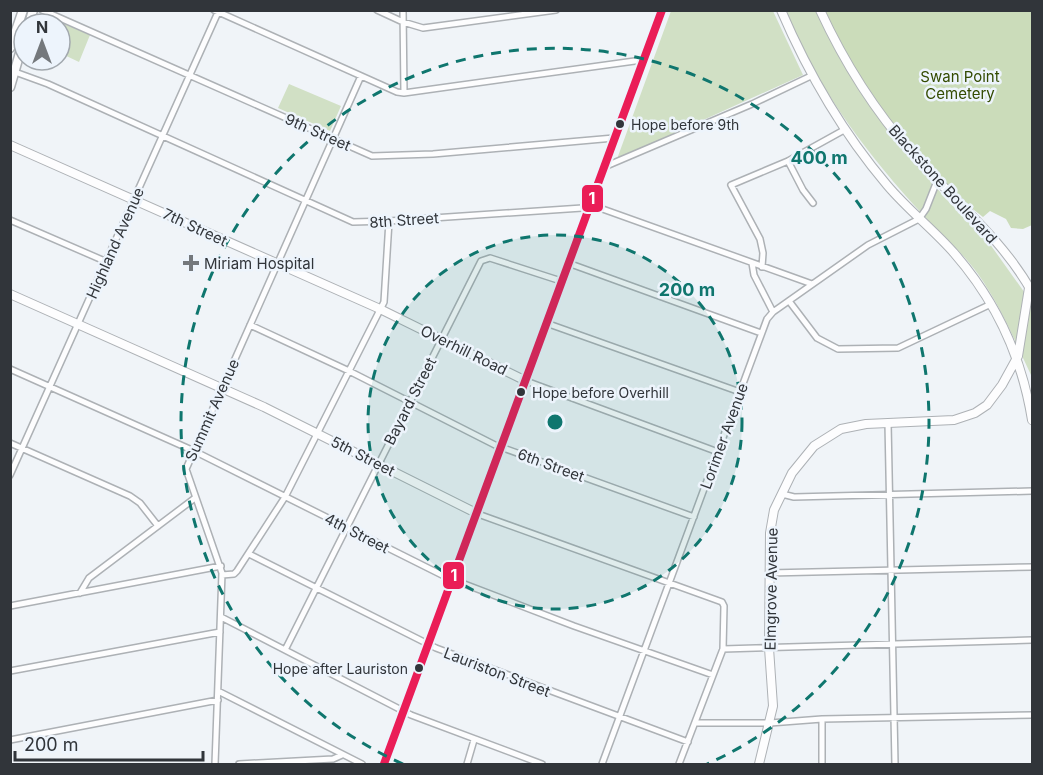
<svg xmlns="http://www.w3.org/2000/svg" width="1043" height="775" viewBox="0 0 1043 775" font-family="Inter,sans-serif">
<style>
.green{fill:#d1e0c5}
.forest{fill:#cbdcba}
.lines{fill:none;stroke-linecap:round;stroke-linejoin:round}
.street-casing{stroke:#adb1b5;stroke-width:8}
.secondary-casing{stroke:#adb1b5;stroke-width:10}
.primary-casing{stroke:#adb1b5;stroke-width:11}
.street{stroke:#fdfdfe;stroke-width:5}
.secondary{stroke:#fdfdfe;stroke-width:8}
.primary{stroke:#fdfdfe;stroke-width:8}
.bus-1-casing{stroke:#edf4fc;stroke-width:12}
.bus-1{stroke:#ea1d57;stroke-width:8}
.ring{fill:none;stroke:#0f766e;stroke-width:3;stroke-dasharray:10 8}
.bus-dot{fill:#31353a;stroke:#edf4fc;stroke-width:2}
.poi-dot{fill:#74787c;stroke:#edf4fc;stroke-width:2}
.labels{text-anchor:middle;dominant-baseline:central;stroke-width:5;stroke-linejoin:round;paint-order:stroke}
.bus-label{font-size:14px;fill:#31353a;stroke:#edf4fc;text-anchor:start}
.park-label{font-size:15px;fill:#334b01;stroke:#edf4fc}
.street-label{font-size:15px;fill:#31353a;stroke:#edf4fc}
.poi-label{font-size:15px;fill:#31353a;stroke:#edf4fc;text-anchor:start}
.centre{fill:#0f766e;stroke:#edf4fc;stroke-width:3}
.ring-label{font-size:18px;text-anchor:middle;font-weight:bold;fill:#0f766e;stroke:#edf4fc;stroke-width:5;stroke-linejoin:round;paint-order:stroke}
.line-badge{stroke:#edf4fc;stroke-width:2}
.badge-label{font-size:16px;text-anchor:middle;font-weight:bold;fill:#fff}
</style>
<rect width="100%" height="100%" fill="#f0f4f8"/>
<path class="green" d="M671,11H773L803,75L617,159Z
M785,11H817L890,131L946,199L987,240L1032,303V383L1031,375C1015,341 1000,305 978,274C959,248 934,228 913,204C861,146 815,83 785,11Z
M41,14L90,35L79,62L60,53V24H38Z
M289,84L341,106L330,131L278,108Z"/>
<path class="forest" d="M821,11H1032V225L1023,229L1011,228L1006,219L990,211L983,217L965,203L923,162L879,114Z"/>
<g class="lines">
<defs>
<path id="street" d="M42,10L372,156L433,154L614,138
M214,10L397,92L404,93L642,60
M377,10L403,22L423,28L556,10
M403,10L404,93
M15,72L48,84L353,222L389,221L597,207L812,284
M788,161L803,190L813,203
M604,167L752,104L813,75
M10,220L107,262
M568,263L761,333
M752,263L754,275L773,312
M762,267L763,253L760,239L731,185L788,161L844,130
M789,301L817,338L838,349L898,348L991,304
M546,323L740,392
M250,325L349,371L495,445L694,517
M10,369L194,451L446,577L574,626L713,675
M526,381L718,452
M888,423L895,764
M10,443L130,496L140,503L158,526
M10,475L219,10
M782,494L794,497L1032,491
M478,514L722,602L724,606L723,649L679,764
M249,554L436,648L688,742
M769,573L1032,567
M222,575L234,574L237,571L285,497L384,302L389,221
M80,593L89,578L195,498
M10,606L221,566
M221,617L411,715L542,764
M723,649L1032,640
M285,650L481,261L490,258L561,281
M10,671L220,632
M218,691L362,764
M822,719V764
M695,723H770L822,719L1032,715
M10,740L218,700
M215,764L222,573L186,469L361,76
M239,764L333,759L342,755
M467,764L474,740
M602,764L767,319L773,312L868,245L919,219L926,209L937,181"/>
<path id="secondary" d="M781,10C808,73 843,133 887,185C908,210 933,229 954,253C996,301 1022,358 1032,420
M820,10C844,62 875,111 912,153C952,199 1002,238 1032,292
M10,145L380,309L526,381
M10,294L264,407L478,514
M384,764L662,10
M759,764L773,706L769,648L770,533L774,510L792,473L814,446L841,429L866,424L954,420L975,413L987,405L1002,385L1018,356L1029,288"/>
<path id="primary" d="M29,24L33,10
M10,48L23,10
M10,87L24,39"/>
</defs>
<use href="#street" class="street-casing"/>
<use href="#secondary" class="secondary-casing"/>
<use href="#primary" class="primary-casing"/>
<use href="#street" class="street"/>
<use href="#secondary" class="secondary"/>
<use href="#primary" class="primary"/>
<defs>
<path id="bus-1" d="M384,764L662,10"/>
</defs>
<use href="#bus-1" class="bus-1-casing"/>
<use href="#bus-1" class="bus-1"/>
</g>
<circle cx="555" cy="422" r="187" fill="#0f766e" fill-opacity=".12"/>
<g class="ring">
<circle cx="555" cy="422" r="187"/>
<path d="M403 764A374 374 0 1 1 707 764"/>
</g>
<g class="bus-dot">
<circle cx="620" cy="124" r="5"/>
<circle cx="521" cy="392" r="5"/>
<circle cx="419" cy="668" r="5"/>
</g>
<path class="poi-dot" d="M188 254h6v6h6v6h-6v6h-6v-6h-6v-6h6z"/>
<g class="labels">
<g class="bus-label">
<text x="631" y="124">Hope before 9th</text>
<text x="532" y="392">Hope before Overhill</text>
<text x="408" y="668" text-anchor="end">Hope after Lauriston</text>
</g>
<g class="park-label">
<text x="960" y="76">Swan Point<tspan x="960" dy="17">Cemetery</tspan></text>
</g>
<g class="street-label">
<text transform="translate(318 132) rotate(24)">9th Street</text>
<text transform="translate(943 184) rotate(48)">Blackstone Boulevard</text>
<text transform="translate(404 220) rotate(-4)">8th Street</text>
<text transform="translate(195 227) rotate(25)">7th Street</text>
<text transform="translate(115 243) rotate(-66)">Highland Avenue</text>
<text transform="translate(464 350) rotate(26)">Overhill Road</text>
<text transform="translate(410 401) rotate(-63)">Bayard Street</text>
<text transform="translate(212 410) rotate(-66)">Summit Avenue</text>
<text transform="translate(724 436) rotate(-70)">Lorimer Avenue</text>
<text transform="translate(363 456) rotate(27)">5th Street</text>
<text transform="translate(551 465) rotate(20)">6th Street</text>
<text transform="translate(357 533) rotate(27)">4th Street</text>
<text transform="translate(771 589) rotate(-89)">Elmgrove Avenue</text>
<text transform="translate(497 672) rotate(21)">Lauriston Street</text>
</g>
<g class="poi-label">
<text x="204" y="263">Miriam Hospital</text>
</g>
</g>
<circle cx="555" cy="422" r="9" class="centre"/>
<g class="ring-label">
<text x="819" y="164">400 m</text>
<text x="687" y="296">200 m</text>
</g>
<g class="line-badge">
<rect x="581" y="184" width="23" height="29" rx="6" fill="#ea1d57"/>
<rect x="442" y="561" width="23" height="29" rx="6" fill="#ea1d57"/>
</g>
<g class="badge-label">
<text x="592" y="204">1</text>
<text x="454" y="581">1</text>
</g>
<rect width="1043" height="775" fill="none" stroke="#31353a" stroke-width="24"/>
<g transform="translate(42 42)"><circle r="28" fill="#edf4fc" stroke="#a2a8ae" stroke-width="1.5"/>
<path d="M0-4.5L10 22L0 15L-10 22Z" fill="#74787c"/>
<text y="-9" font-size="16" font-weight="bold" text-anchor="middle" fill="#31353a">N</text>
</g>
<path d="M15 751v9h188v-9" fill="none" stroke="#31353a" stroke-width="3"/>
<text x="24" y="751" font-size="18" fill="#31353a" stroke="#edf4fc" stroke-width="4.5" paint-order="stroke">200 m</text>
</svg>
